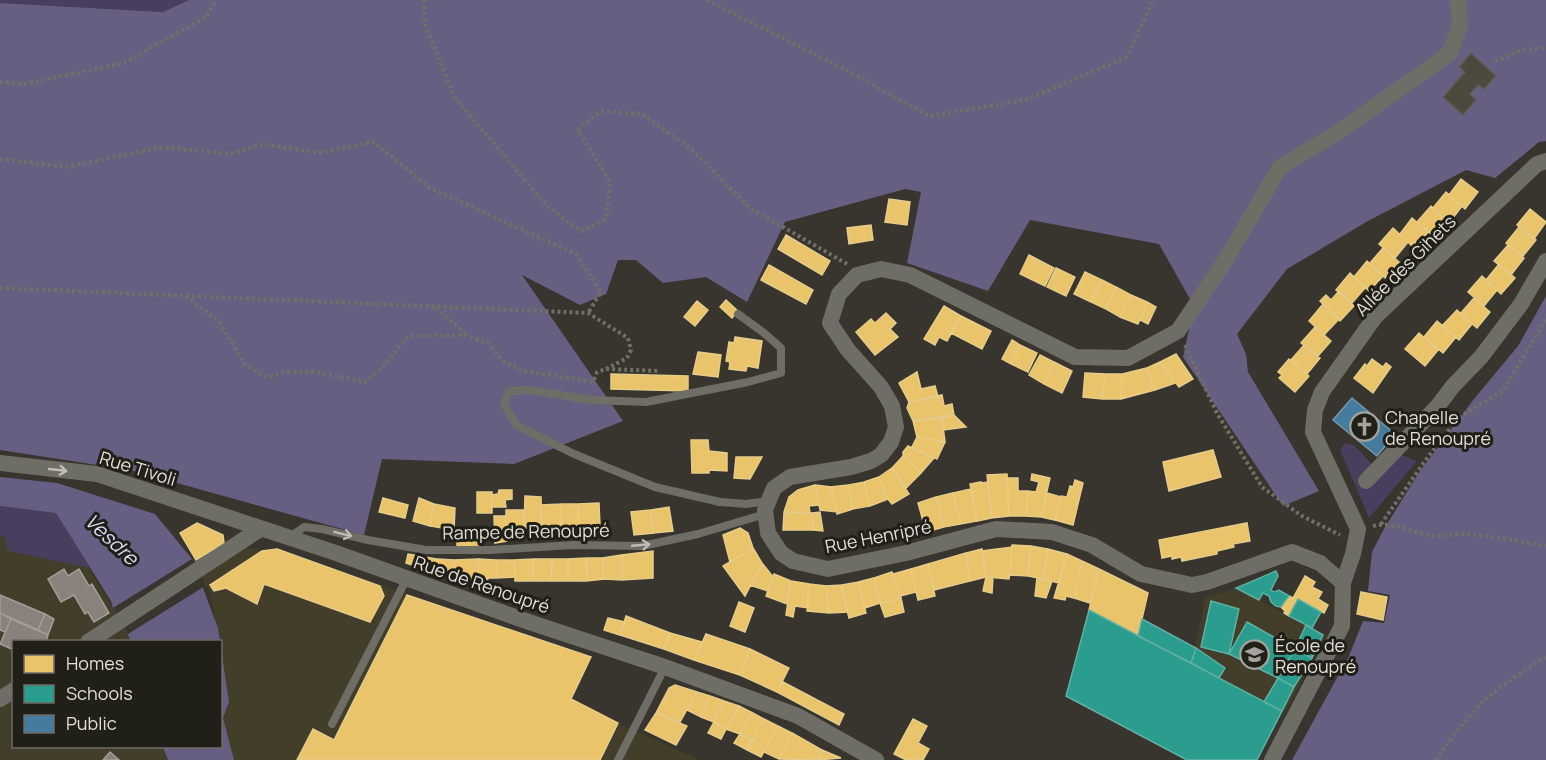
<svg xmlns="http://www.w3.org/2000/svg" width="1546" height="760" viewBox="0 0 1546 760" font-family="Manrope,sans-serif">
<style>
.built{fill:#423e2a}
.green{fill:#473f5d}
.forest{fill:#675f82}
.water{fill:#665f83}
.pier{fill:#37352d}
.homes{fill:#e9c46a;stroke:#e6cc8a;stroke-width:1.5}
.schools{fill:#2a9d8f;stroke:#61b0a4;stroke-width:1.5}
.public{fill:#457b9d;stroke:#7499ae;stroke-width:1.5}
.industry{fill:#8a817c;stroke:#a49d97;stroke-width:1.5}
.building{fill:#4c4a3e;stroke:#5e5c54;stroke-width:1.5}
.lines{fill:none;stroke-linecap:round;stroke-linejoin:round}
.path{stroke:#706f68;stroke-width:4;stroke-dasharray:3 3;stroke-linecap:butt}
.service{stroke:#6e6d66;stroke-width:8}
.minor{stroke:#6e6d66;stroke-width:16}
.oneway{stroke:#bebcb4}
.labels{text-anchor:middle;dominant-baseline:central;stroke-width:6;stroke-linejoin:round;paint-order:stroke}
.street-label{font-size:18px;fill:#e0ded5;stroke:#201f18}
.poi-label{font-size:18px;fill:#e0ded5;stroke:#201f18;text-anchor:start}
.water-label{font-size:20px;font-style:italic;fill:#dcd8f4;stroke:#201f18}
</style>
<rect width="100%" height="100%" fill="#37352d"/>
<path class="built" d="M0,506L56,513L113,608L192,559L197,560L224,543L262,551L277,549L591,657L571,699L618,723L700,760H234L223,718L229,702L220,642L208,585L128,634V641L14,642V746L163,747L168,760H0Z
M1236,588L1326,635L1285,712L1191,663L1206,597Z"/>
<path class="green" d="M0,0H189L163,12L0,3Z
M1345,443L1354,445L1381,474L1401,455L1417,461L1369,518L1340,450Z
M0,506L56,513L90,568L8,551L4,537L0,536Z"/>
<path class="forest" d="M189,0H1546V141L1539,142L1495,178L1466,170L1368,221L1287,269L1237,334L1246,354L1248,372L1319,491L1283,506L1183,357L1194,306L1159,244L1030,220L988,291L907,263L921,192L905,189L785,222L747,302L706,277L663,283L636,260H618L606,294L580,305L522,275L623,421L514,464L382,459L364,535L130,470L0,450V3L163,12Z
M1546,296V760H1292L1349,656L1363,621L1384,623L1390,595L1368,591L1372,552L1384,529L1418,474L1474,399L1518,346Z"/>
<path class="water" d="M0,477L57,483L155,514L192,559L218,628L220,641H130C127,627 114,616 111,601L56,513L0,506Z
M221,648L229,702L223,718L234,760H168L163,747L220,746Z"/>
<path class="pier" d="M192,559L200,572L205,586L128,634L113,608Z"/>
<path class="homes" d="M1461,179L1478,192L1465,209L1449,195Z
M1446,192L1462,206L1449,223L1433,208Z
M889,199L910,202L907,225L885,222Z
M1431,206L1446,221L1433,236L1417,222Z
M1530,209L1546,222L1534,239L1517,225Z
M1412,218L1428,232L1415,249L1400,234Z
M871,225L873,240L849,244L847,228Z
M1519,227L1536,240L1523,256L1506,243Z
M1393,228L1408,242L1395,258L1379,244Z
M786,235L830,261L822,275L778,249Z
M1508,245L1524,258L1511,275L1494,261Z
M1383,248L1399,262L1385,278L1370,263Z
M1029,255L1054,268L1045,286L1020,274Z
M1367,261L1383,276L1369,291L1354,277Z
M1499,264L1515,278L1501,294L1486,280Z
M769,265L813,290L806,304L761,280Z
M1056,268L1075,277L1066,296L1047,287Z
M1085,272L1102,280L1091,302L1074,294Z
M1350,273L1365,288L1351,304L1336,290Z
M1482,276L1497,290L1484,306L1468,292Z
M1102,280L1116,287L1106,309L1091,302Z
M1116,287L1131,295L1120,317L1106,309Z
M1339,291L1354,306L1340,321L1320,301L1326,295L1331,300Z
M1131,295L1147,302L1138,324L1120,317Z
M1474,298L1490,312L1477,328L1460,314Z
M726,300L738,311L732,318L720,307Z
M697,301L708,310L695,326L684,317Z
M1147,302L1156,307L1148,324L1140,320Z
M1323,304L1339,319L1324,335L1309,321Z
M944,306L961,316L947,341L939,337L935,345L924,339Z
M1457,310L1472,324L1459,340L1442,326Z
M886,313L896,323L890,329L898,337L875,355L856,332L871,319L875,323Z
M961,316L991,331L982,349L951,333Z
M1437,321L1456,337L1443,353L1424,337Z
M1315,327L1331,341L1318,356L1301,343Z
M1419,333L1438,350L1425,366L1405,349Z
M735,337L762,341L758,368L747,366L746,371L729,369L730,362L726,361L729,342L734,343Z
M1012,340L1020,345L1011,364L1002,359Z
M1020,345L1037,353L1028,372L1011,364Z
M1304,345L1320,358L1307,374L1291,360Z
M698,352L721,355L718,377L693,374Z
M1176,354L1193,379L1179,387L1160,362Z
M1040,355L1054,362L1044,384L1029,375Z
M1289,359L1309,376L1295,392L1279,378L1282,375L1278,372Z
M1372,359L1383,367L1386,363L1391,367L1373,393L1354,378L1365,364L1367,366Z
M1054,362L1072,371L1062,393L1044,384Z
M1160,362L1175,383L1155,390L1147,368Z
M1147,368L1155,390L1121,399L1122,374Z
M917,372L921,389L935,386L938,397L909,402L899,383Z
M1085,373L1105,374L1102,399L1083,397Z
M611,374L688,376V391L611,389Z
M1105,374H1122L1121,399H1102Z
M942,395L944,406L952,404L954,415L913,421L907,408L909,402Z
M954,415L966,427L944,430L942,418Z
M942,418L945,442L917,437L913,421Z
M917,437L945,442L937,459L912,447Z
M691,440H708L709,451L727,453V471L709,470V473H692Z
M908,446L934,458L921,473L903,456V452Z
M1213,450L1221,477L1169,491L1163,462Z
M903,456L921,473L906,488L892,468Z
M736,457H762L750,479L734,478Z
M892,468L909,494L892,504L888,499L879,477Z
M1007,474L1009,516L992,518L987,475Z
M1032,474L1050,478L1041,517L1026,516L1028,491L1036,492L1039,482L1031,480Z
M879,477L888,499L870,506L864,482Z
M1007,478H1018V491H1028L1026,516H1009Z
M1075,480L1083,483L1073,525L1055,520L1061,496L1067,497L1070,486L1073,487Z
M864,482L870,506L853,509L848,485Z
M981,482V483L988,482L992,518L977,521L970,484Z
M815,485L831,487L837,512L820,510Z
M815,485L819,505L809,506L810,513L784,512L789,497L798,490Z
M848,485L853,509L837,514L831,487Z
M971,489L977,521L961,524L953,493Z
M499,490H512V499L505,500L506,507H492V495L498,494Z
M477,492H492V513H477Z
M953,493L961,524L944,527L936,497Z
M1047,493L1061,497L1055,520L1041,517Z
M525,496L541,497L542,535H529L528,528H524Z
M936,497L944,527L926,532L918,503Z
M383,498L408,505L405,518L379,512Z
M419,498L434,504L430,526L413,521Z
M599,503L600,526L579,527L578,504Z
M434,504L455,508L454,530L430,526Z
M561,504H578L579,527L561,528Z
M561,504V528L541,530V505Z
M669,507L673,531L654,533L650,510Z
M506,510H524V530H506Z
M650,510L654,533L634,535L631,512Z
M784,512L813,513V530H783Z
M820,512L823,531L813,530V513Z
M494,516H506L507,541L495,543Z
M197,523L223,535L224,543L196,560L180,533Z
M1247,523L1250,541L1233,544L1234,547L1217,551V554L1182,561L1181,557L1172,559V556L1162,558L1159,540Z
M740,528L748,533L753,548L730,562L723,535Z
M457,530H479V547H457Z
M1012,545L1031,546L1028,576L1010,575Z
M1031,546L1048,549L1043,579L1028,576Z
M1012,547L1009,579L986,577L982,551Z
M753,548L762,563L745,596L723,566Z
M277,549L380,586L384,596L370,622L264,584L257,604L226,588L214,591L210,585L262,551Z
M982,549L986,577L970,581L966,553Z
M1048,549L1067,554L1059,583L1043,579Z
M653,551V578L622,580V555Z
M966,553L970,581L934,590L928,564Z
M408,554L437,559L435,573L406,563Z
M1067,554L1082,561L1074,598L1066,596L1065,600L1054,598Z
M622,555V580L604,579L603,558Z
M586,558L587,581H568V559Z
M586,558H603L604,579L587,581Z
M437,559L454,560V573H435Z
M478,559L496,560L497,578H478Z
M478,559V580H467L466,574L454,573V560Z
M533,559H552L551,581H533Z
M533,559V581H515L514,560Z
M552,559H568V581H551Z
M496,560H514L515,577L497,578Z
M1082,561L1099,569L1090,603L1074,598Z
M762,563L773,577L768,591L750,585Z
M928,564L935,596L918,600L911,569Z
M911,569L916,592L900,596L893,574Z
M1099,569L1148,593L1138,636L1089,610Z
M892,572L901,598L880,603L874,578Z
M774,574L791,581L787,604L766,596Z
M1305,576L1315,582L1312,587L1322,592L1318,599L1328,605L1324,613L1298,599L1289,616L1284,613L1285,611L1281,607L1289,596L1293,598Z
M986,577H993L992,593L983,591Z
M478,578H488L486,591L477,588Z
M874,578L880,603L865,608L858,582Z
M1037,578L1052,581L1046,598L1035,596Z
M791,581L809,584L808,608L795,606L793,617L786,615Z
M858,582L866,613L849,618L841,585Z
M809,584L826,586L829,613L807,611Z
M841,585L848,612L829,613L826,586Z
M1361,592L1387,597L1383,620L1357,614Z
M407,595L591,657L571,699L618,723L600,760H297L313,729L334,740Z
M901,598L904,612L885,617L880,603Z
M739,602L754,608L745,632L730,626Z
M626,616L670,633L664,649L620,635Z
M608,618L625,622L620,635L604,630Z
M670,633L702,642L694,660L664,649Z
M706,634L750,649L740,675L694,660Z
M750,649L789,668L777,692L740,675Z
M783,682L844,714L839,725L777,692Z
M675,685L697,692L680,722L656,713L669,688Z
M697,692L710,696L701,717L687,710Z
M710,696L724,701L714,722L701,717Z
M724,701L739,706L726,729L714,722Z
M739,706L751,712L740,734L726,729Z
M751,712L764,719L752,740L740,734Z
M656,713L687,726L676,745L645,730Z
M764,719L778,726L766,748L752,740Z
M913,719L927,726L918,743L929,749L923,760H906L894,754Z
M714,722L726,729L721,739L708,733Z
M778,726L792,733L779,759L764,752Z
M792,733L822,750L817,760L779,759Z
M740,734L752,740L747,750L734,743Z
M752,740L766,748L761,757L747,750Z
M822,750L841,758L817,760Z"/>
<path class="schools" d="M1276,571L1278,576L1271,590L1274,592L1279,590L1289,596L1281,607L1276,606L1271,602L1269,596L1263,593L1259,600L1236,588Z
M1298,599L1321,612L1312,628L1289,616Z
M1211,601L1239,609L1229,654L1201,647Z
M1089,610L1282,711L1257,760H1187L1066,696Z
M1142,619L1196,648L1191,663L1138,636Z
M1247,622L1295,649L1278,678L1229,654Z
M1306,625L1323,635L1312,658L1295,649Z
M1196,648L1225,668L1219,678L1191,663Z
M1295,649L1312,658L1294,687L1278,678Z
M1278,678L1294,687L1282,711L1264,702Z"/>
<path class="public" d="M1352,398L1395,434L1377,456L1333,420Z"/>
<path class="industry" d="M64,569L68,576L79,569L89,586L92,584L109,613L94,622L88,612L85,614L74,595L61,602L48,579Z
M0,595L45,614L38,630L0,613Z
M0,613L11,619L5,632L0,630Z
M45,614L54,619L48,635L38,630Z
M11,619L48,635L46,642H14V650L0,644Z
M110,752L119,760H103Z"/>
<path class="building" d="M1471,53L1496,76L1484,89L1478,85L1470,94L1476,100L1463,115L1443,97L1465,72L1459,67Z"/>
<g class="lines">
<path class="path" d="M424,0L425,25L455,98L549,208L581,231L606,219L610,182L578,130L600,111L642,114L692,150L750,208L847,264
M707,0L850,72L929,116L1025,100L1127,57L1153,0
M1495,61L1522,50L1546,48
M0,82L24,84L124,63L207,16L216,0
M0,159L66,167L163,147L230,154L263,144L318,153L374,142L430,188L576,254L601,292L588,313
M0,288L588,313L628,338L631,350L627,358L606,369
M186,296L219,322L245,364L266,377L287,372L312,371L365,382L382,367L409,336L467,335L489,344L503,361L524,371L593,382L597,372L606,369L660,371
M436,308L467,335
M1185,345L1218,415L1262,487L1302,516L1340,535
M1381,524L1425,461L1458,418L1503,391L1546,319
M1373,526C1393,521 1413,533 1432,536C1442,538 1453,533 1464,534C1491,536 1519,541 1546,546
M1436,760C1450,740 1466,718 1484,701C1502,684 1525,671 1546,657"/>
<path class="service" d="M738,314L764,333L781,348V373L748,382L646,402L592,400L531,390L509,391L504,404L516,425L574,454L655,487L720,502L746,504L768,501
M289,538L304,527L322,529L368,540L426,550H490L573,545L642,546L698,534L765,514
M332,724L407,578
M618,760L665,667"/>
<path class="minor" d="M0,463L97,474L336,553L529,622L665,667L798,716L876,760
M1366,481L1437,407L1453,386L1481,357L1521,304L1546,261
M1343,583L1320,563L1292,552L1207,582L1192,585L1141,574L1092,545L1052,532L996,529L906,553L828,569L793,561L781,553L768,533L765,510L774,488L790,477L851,467L871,461L881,455L891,442L896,427L892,406L881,387L848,350L830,323L839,294L857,275L881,269L910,275L1075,357L1128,358L1178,331L1225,261L1280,167L1337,133L1449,54L1460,26L1458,0
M88,642L260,529
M0,699L14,690
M1272,760L1342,626L1343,583L1353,554L1358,529L1313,432L1315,410L1322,392L1375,317L1537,164L1546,161"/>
</g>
<defs><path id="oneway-shaft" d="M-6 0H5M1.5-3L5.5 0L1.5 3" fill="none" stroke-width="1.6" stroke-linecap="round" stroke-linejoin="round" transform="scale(1.5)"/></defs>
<g class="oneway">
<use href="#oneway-shaft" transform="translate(58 470) rotate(6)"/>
<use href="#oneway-shaft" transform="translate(343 534) rotate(14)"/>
<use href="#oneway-shaft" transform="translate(641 545) rotate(-5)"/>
</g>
<defs>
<symbol id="church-ring" viewBox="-11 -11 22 22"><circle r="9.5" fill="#201f18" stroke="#a5a39a" stroke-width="1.5"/><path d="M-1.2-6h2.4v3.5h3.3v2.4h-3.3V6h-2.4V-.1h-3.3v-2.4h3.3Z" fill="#a5a39a"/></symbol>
<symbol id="school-ring" viewBox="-11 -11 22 22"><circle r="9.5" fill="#201f18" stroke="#a5a39a" stroke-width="1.5"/><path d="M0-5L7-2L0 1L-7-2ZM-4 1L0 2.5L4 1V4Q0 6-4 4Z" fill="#a5a39a"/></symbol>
</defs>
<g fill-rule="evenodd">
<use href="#church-ring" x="1348" y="410" width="33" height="33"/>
<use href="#school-ring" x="1238" y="638" width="33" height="33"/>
</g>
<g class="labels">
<g class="street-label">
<text transform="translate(1405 265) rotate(-45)">Allée des Gihets</text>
<text transform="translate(138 468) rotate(17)">Rue Tivoli</text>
<text transform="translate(526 531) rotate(-1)">Rampe de Renoupré</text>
<text transform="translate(878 536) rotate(-11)">Rue Henripré</text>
<text transform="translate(482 584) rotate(19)">Rue de Renoupré</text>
</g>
<g class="poi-label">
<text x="1385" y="417">Chapelle<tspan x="1385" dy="21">de Renoupré</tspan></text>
<text x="1275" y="645">École de<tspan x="1275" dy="21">Renoupré</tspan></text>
</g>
<g class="water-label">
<text transform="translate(112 539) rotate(43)">Vesdre</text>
</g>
</g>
<rect x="12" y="640" width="210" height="108" fill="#201f18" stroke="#6d6b64" stroke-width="1.5"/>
<rect x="24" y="655" width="30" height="18" fill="#e9c46a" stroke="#6d6b64" stroke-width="1.5"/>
<text x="66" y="670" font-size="18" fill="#e0ded5">Homes</text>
<rect x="24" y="685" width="30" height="18" fill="#2a9d8f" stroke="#6d6b64" stroke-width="1.5"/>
<text x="66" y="700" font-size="18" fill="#e0ded5">Schools</text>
<rect x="24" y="715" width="30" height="18" fill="#457b9d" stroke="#6d6b64" stroke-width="1.5"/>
<text x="66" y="730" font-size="18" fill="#e0ded5">Public</text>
</svg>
